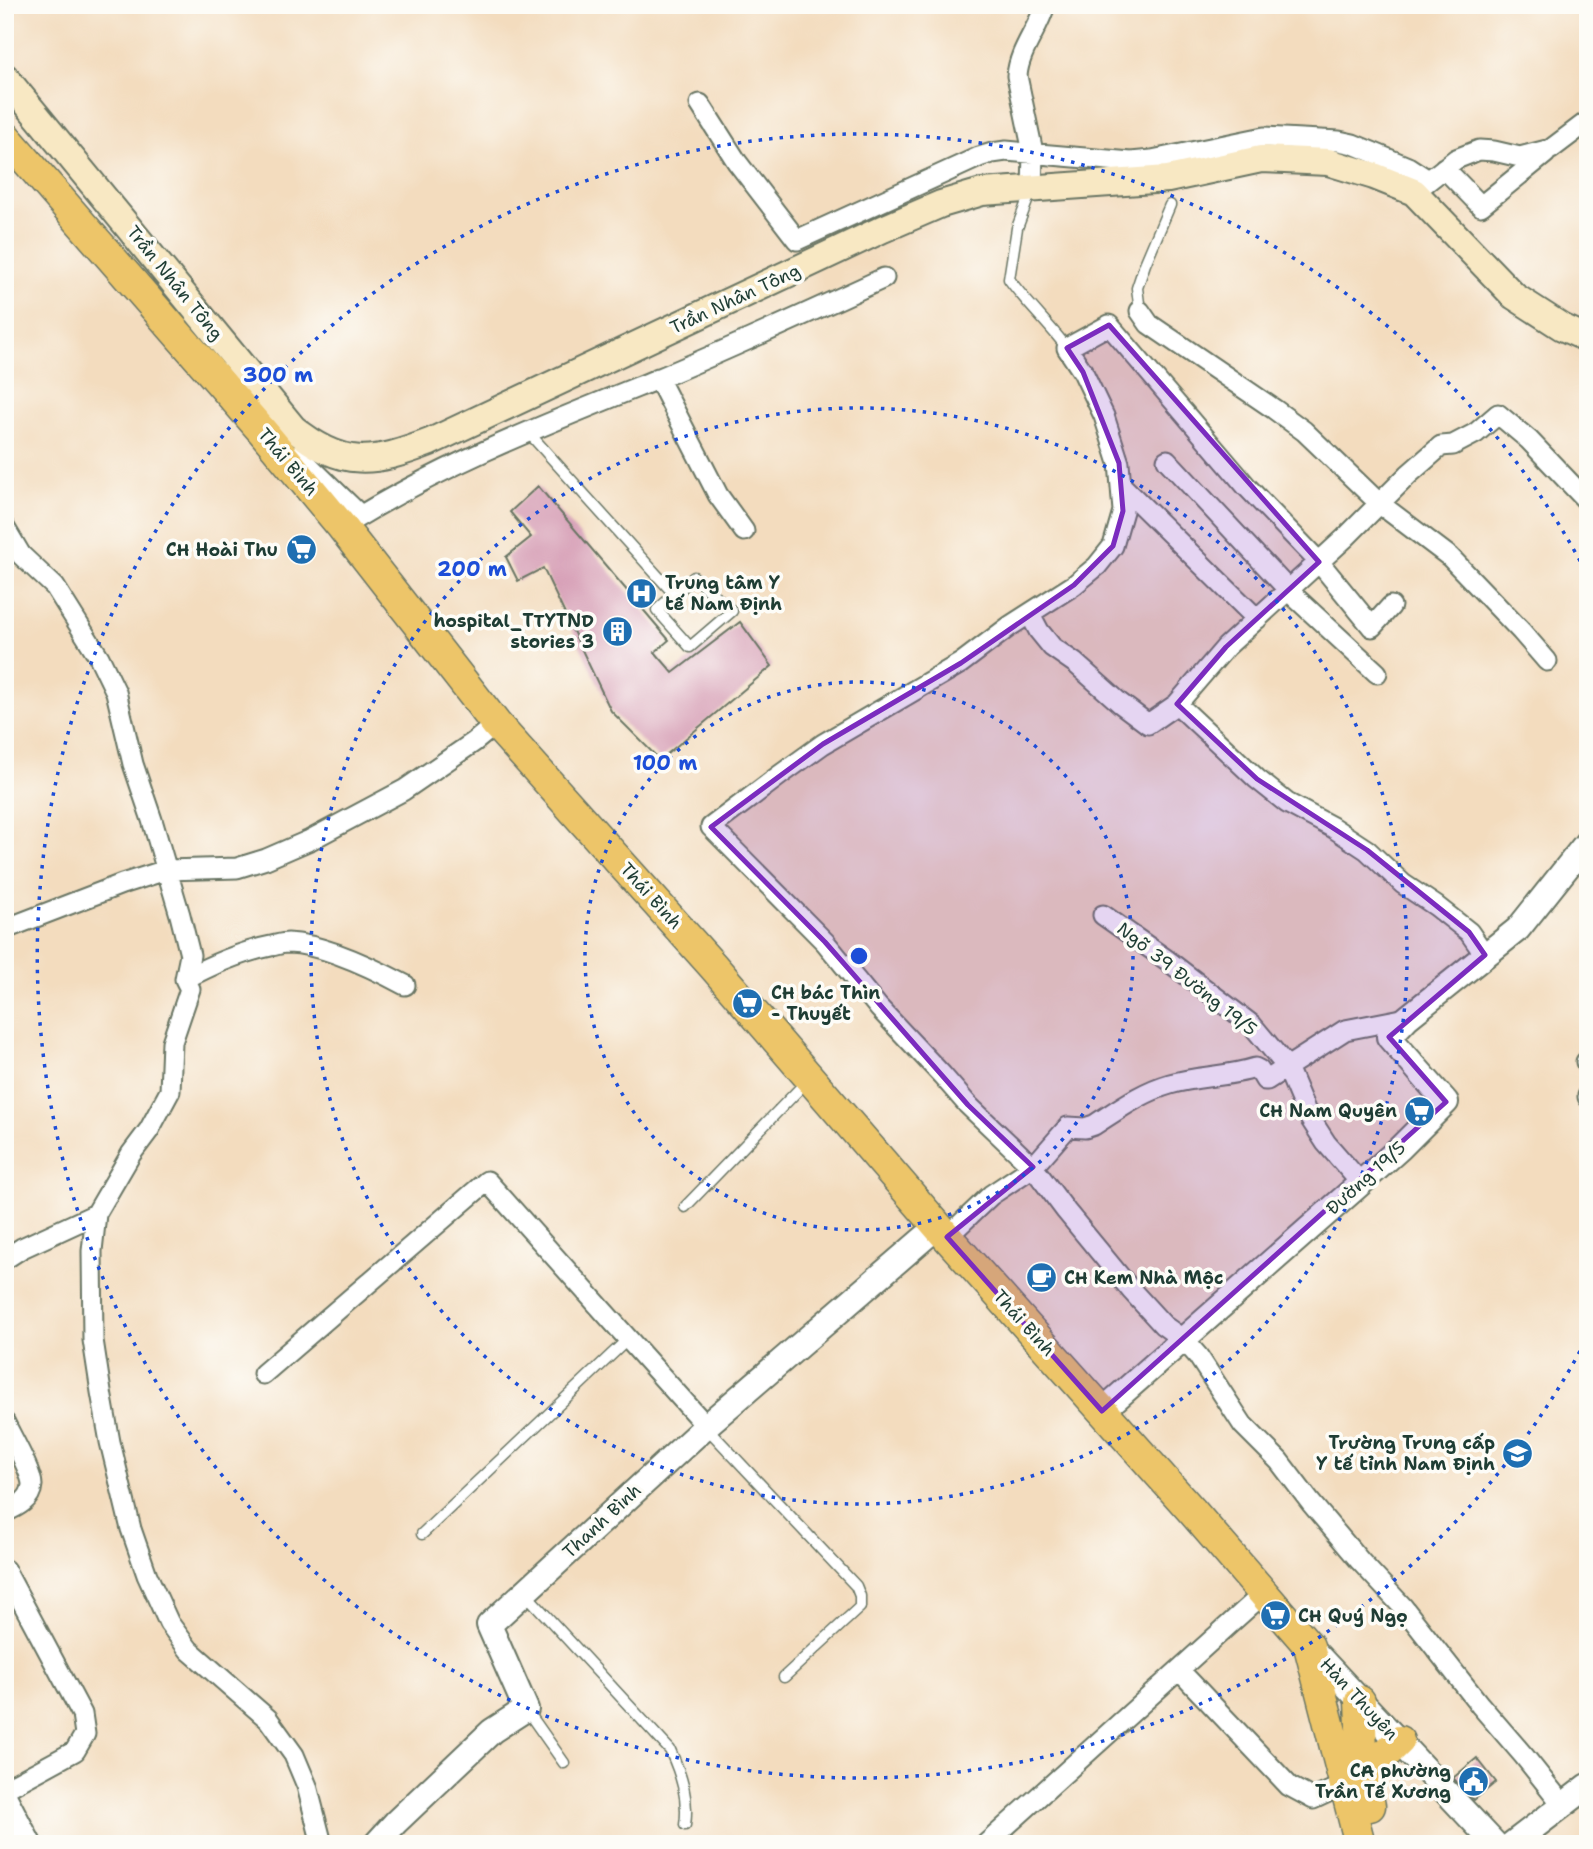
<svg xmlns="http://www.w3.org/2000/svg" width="1593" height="1849" viewBox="0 0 1593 1849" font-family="'Shantell Sans',sans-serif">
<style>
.building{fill:#d396b0}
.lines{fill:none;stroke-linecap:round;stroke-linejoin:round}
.service-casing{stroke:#697564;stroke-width:13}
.minor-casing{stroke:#697564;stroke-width:23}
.tertiary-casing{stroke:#697564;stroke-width:28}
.secondary-casing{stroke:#697564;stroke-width:30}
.primary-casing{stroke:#697564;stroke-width:33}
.service{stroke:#fff;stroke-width:10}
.minor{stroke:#fff;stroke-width:19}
.tertiary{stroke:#fff;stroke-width:24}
.secondary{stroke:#f8e8c3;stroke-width:26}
.primary{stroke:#edc569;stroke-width:30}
.marked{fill:#7b2cbf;fill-opacity:0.2;stroke:#7b2cbf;stroke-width:5;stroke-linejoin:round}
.ring{fill:none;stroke:#1d4ed8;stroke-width:3.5;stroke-dasharray:3.5 7}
.labels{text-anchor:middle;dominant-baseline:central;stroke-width:7;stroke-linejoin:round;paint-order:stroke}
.street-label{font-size:18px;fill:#1f3d34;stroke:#fdfcf7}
.poi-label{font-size:18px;font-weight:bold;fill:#1f3d34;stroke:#fdfcf7;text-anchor:end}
.centre{fill:#1d4ed8;stroke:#fdfcf7;stroke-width:3.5}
.ring-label{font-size:21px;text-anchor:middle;font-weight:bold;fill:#1d4ed8;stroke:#fdfcf7;stroke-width:7;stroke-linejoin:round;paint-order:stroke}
</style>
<rect width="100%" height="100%" fill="#fdfcf7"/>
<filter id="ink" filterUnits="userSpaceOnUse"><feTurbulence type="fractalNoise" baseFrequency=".0143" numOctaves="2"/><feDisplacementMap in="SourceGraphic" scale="14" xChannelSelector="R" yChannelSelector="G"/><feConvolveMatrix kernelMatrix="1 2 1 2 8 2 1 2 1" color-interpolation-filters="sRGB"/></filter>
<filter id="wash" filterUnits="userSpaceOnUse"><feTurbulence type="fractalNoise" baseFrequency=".00686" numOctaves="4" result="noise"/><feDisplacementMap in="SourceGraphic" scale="28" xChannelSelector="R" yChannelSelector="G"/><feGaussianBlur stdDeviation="1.57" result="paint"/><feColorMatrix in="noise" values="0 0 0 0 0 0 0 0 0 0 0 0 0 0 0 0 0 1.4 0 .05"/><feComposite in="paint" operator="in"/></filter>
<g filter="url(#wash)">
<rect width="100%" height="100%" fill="#f3dcbe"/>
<g id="blocks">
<path class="building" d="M538,486L669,640L655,652L673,673L740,622L772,666L660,760L611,711L543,568L518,581L506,557L531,537L510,512Z
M1477,1758L1496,1782L1474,1800L1453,1778Z"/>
</g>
</g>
<g filter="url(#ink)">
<use href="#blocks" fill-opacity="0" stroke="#697564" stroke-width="2"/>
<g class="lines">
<defs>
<path id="service" d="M1031,191L1017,228L1009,279C1027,304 1049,324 1067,348
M1140,311L1137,288L1145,264L1170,205
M528,432L674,594
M694,577L732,611L690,647L657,610Z
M685,1207L807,1081
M707,1428L856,1586L860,1596V1607L784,1677
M422,1534L628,1339
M525,1593L670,1750C681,1774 689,1798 685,1825
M526,1709L564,1763"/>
<path id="minor" d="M700,104L737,162L797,240L979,157L992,153L1006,151L1131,162L1152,160L1264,137L1339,141L1353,144L1408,167L1428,180
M1444,168L1481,206L1545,154
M1419,188L1456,159L1479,150L1494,151L1520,157L1551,149L1588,121
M1032,190L1033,152L1017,76C1019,50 1038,30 1045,5
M1140,311L1149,324L1274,409L1304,431L1380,504L1450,557L1521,631L1547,661
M658,378L718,495L744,531
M298,455L360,515
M1167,460L1295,597L1377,673
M1121,485L1257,619
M342,527C440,465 548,423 655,380C732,348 808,313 884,278
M5,528L21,555L55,587L99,657L116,692L133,764L152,820L180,915L190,955L185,979L190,989L172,1042L170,1091L149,1130L131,1154L96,1214L92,1251L93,1340L101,1392L110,1442L131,1529L147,1575L169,1623L189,1650L268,1719L294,1755L307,1786L322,1844
M1391,606L1372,627L1319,562L1247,487L1109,325L1067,348L1083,372L1104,416L1119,463L1123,511L1113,546L1097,566L1074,585L1010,626L961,663L823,744L780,775L711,827L825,942L879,1008L942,1075L968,1105L1033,1167L1066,1211L1131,1290L1163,1325L1184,1340L1198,1356L1243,1425L1279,1461L1311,1503L1360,1561L1403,1607L1480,1705L1524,1756L1563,1805
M1030,614L1039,631L1052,647L1075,663L1120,703L1148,724L1177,704L1226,647L1345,538L1409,474L1441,446L1453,445L1476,433L1498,414L1529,440L1588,502
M1177,704L1257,779L1287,803L1332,827L1367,850L1403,884L1436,906L1469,932L1485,955
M1103,915L1167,960L1252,1025L1287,1067L1306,1112L1326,1143L1361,1183
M5,929L122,884L166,870L237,868L266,859L310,840L404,790L474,742L496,724
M185,979C213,964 240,952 271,946C277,945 282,943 288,943C324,944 373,968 405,985
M1588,1060L1586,1062L1588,1064
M1588,1096V1097
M947,1237L991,1195L1033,1167L1068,1127L1085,1128L1094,1125C1119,1109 1142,1092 1170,1084C1198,1076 1227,1077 1255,1068L1259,1070L1265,1080H1267L1345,1030L1407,1018
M5,1259L22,1248L96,1214
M263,1374L487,1181L706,1426
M5,1423C11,1436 32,1472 32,1485C31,1500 17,1507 5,1512
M5,1570L82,1714L85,1734L75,1751L5,1789
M1179,1670L1289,1786L1313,1799L1352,1781
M986,1844L1264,1593"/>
<path id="tertiary" d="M1102,1411L1361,1183L1400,1148L1446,1102L1389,1037L1407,1018L1518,929L1588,841
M1309,1646L1495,1844
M5,1798L29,1844
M376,1844L396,1822L492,1731L526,1709L489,1625L706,1426L938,1226
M1512,1844L1588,1786"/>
<path id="secondary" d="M5,77L293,428C343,469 373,464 430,442L883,229L941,204L982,192L1168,179L1261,159L1328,162L1374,176L1414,192L1514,296L1562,327L1588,339"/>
<path id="primary" d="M5,136L263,432L342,527L496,724L713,966L947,1237L1193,1512L1309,1646L1360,1844
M1360,1701L1363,1776L1370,1806
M1363,1776L1399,1741"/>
</defs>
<use href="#service" class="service-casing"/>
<use href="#minor" class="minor-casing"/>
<use href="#tertiary" class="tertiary-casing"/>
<use href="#secondary" class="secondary-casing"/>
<use href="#primary" class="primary-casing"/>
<use href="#service" class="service"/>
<use href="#minor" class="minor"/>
<use href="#tertiary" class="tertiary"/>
<use href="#secondary" class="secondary"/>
<use href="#primary" class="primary"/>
</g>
</g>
<path class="marked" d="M1109,325L1319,562L1226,647L1177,704L1257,779L1367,850L1469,932L1485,955L1389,1037L1446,1102L1102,1411L947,1237L1033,1167L968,1105L825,942L711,827L823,744L961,663L1074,585L1113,546L1123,511L1119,463L1083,372L1067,348Z"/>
<g class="ring">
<circle cx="859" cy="956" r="274"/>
<circle cx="859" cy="956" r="548"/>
<path d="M1585 1342A822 822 0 1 1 1585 570"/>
</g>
<defs>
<symbol id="supermarket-disc" viewBox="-11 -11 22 22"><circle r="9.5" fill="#1f6fb2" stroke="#fdfcf7"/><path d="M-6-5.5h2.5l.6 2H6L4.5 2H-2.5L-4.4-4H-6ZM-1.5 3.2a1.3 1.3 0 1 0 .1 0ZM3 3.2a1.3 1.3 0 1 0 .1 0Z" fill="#fff"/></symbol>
<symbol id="hospital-disc" viewBox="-11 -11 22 22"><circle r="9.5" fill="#1f6fb2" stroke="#fdfcf7"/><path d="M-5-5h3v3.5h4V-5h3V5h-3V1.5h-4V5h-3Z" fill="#fff"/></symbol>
<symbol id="building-disc" viewBox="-11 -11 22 22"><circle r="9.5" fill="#1f6fb2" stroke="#fdfcf7"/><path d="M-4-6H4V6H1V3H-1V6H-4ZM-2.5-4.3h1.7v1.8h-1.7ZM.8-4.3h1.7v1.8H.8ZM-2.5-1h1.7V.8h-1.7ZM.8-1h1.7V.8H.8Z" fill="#fff"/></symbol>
<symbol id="cafe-disc" viewBox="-11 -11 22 22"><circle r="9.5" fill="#1f6fb2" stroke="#fdfcf7"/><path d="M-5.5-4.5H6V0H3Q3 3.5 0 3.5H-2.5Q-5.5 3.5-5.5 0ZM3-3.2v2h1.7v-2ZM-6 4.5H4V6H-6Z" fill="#fff"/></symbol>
<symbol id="university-disc" viewBox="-11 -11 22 22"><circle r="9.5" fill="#1f6fb2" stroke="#fdfcf7"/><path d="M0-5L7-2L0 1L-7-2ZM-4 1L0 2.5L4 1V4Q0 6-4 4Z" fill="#fff"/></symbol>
<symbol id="civic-disc" viewBox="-11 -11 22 22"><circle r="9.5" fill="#1f6fb2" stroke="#fdfcf7"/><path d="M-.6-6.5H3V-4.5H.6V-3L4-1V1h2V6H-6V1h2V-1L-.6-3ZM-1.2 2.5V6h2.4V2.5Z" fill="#fff"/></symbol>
</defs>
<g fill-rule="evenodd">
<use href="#supermarket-disc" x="284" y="532" width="35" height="35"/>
<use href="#hospital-disc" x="624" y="576" width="35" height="35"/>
<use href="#building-disc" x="600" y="614" width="35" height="35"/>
<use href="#supermarket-disc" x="730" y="986" width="35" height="35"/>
<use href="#supermarket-disc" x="1402" y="1094" width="35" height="35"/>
<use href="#cafe-disc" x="1024" y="1260" width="35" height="35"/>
<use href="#university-disc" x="1500" y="1436" width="35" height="35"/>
<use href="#supermarket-disc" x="1258" y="1598" width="35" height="35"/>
<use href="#civic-disc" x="1456" y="1764" width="35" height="35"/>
</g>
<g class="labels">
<g class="street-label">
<text transform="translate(175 283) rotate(51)">Trần Nhân Tông</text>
<text transform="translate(735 299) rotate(-25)">Trần Nhân Tông</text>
<text transform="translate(288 462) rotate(50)">Thái Bình</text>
<text transform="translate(651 896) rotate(48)">Thái Bình</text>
<text transform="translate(1187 979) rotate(38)">Ngõ 39 Đường 19/5</text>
<text transform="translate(1366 1178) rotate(-42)">Đường 19/5</text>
<text transform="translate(1024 1323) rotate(48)">Thái Bình</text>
<text transform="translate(602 1521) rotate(-43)">Thanh Bình</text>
<text transform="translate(1359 1699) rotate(47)">Hàn Thuyên</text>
</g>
<g class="poi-label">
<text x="278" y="550">CH Hoài Thu</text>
<text x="665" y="583" text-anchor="start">Trung tâm Y<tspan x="665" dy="21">tế Nam Định</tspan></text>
<text x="594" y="621">hospital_TTYTND<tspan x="594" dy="21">stories 3</tspan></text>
<text x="771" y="993" text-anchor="start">CH bác Thìn<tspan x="771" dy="21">- Thuyết</tspan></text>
<text x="1397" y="1111">CH Nam Quyên</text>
<text x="1064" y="1278" text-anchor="start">CH Kem Nhà Mộc</text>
<text x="1495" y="1443">Trường Trung cấp<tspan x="1495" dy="21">Y tế tỉnh Nam Định</tspan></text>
<text x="1298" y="1616" text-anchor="start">CH Quý Ngọ</text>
<text x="1451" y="1771">CA phường<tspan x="1451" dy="21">Trần Tế Xương</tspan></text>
</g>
</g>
<circle cx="859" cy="956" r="10" class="centre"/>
<g class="ring-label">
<text x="278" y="382">300 m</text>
<text x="472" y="576">200 m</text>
<text x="665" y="770">100 m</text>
</g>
<rect width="1593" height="1849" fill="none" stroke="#fdfcf7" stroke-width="28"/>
</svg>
